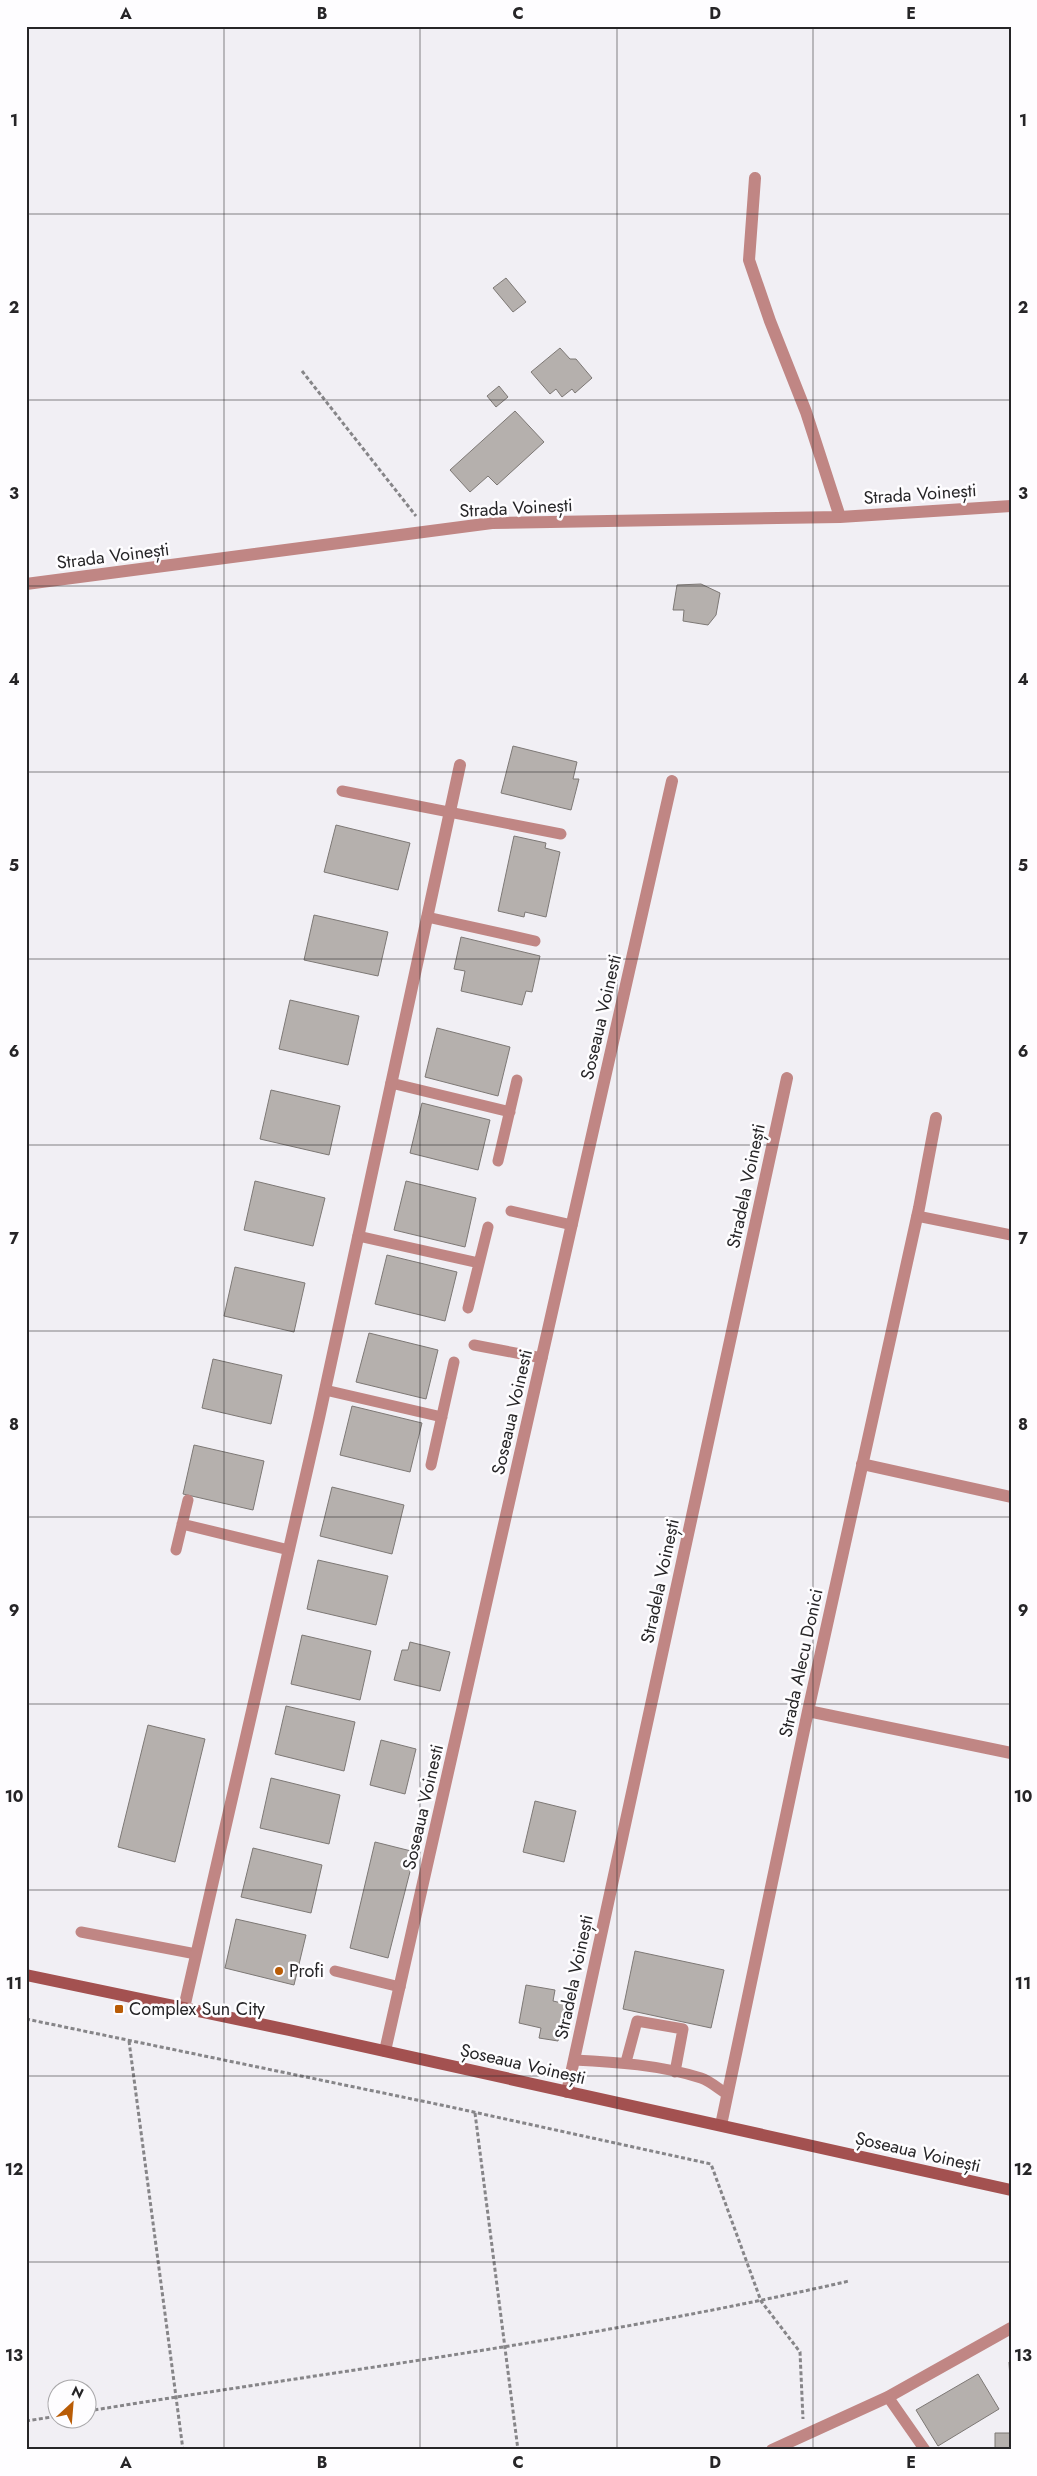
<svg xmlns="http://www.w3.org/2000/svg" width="1037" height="2476" viewBox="0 0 1037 2476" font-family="Jost,sans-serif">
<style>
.building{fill:#b5b0ad;stroke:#7d7875}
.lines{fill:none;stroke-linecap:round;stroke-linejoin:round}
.path{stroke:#868588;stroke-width:3;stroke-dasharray:4 2.5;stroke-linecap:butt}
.service{stroke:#c08684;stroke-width:11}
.minor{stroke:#c08684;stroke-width:12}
.secondary{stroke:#a35150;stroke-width:12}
.grid{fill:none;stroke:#262527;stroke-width:1;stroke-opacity:0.55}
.poi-dot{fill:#b95c06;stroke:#fefdff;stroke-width:2}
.labels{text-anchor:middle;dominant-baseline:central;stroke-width:5;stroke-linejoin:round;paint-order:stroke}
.street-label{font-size:18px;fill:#262527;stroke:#fefdff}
.poi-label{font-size:18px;fill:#262527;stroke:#fefdff;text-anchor:start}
.neatline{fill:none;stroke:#262527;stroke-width:2}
.grid-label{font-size:16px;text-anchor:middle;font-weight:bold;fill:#262527}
</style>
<rect width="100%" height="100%" fill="#f1eff4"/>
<path class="building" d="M506,278L526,302L513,312L493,288Z
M560,348L570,359H576L592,378L575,393L572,389L562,397L556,389L550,394L531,372Z
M499,386L508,397L496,407L487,396Z
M515,411L544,442L497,485L488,476L470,492L450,470Z
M701,584L720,593L716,615L708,625L683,621L684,610H673L677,585Z
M513,746L577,762L573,779H579L571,810L501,793Z
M336,825L410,843L398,890L324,872Z
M514,836L546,843L545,848L560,852L546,917L525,912L524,917L498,911Z
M314,915L388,932L378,976L304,960Z
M461,937L540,956L532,992L526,991L522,1005L461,991L465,971L454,969Z
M290,1000L359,1016L348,1065L279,1049Z
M437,1028L510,1047L498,1096L425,1077Z
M271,1090L340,1106L329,1155L260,1139Z
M422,1103L490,1120L478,1170L410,1153Z
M255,1181L325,1198L313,1246L244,1230Z
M406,1181L476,1198L465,1247L394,1230Z
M387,1255L457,1272L445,1321L375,1304Z
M235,1267L305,1283L294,1332L224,1316Z
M369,1333L438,1350L426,1399L356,1382Z
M213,1359L282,1375L271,1424L202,1408Z
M352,1406L422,1423L410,1472L340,1455Z
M194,1445L264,1461L253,1510L183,1494Z
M332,1487L404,1505L392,1554L320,1536Z
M318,1560L388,1576L376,1625L307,1609Z
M302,1635L371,1651L360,1700L291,1684Z
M410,1642L450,1652L440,1691L394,1680L402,1650H408Z
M286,1706L355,1722L344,1771L275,1754Z
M148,1725L205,1739L175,1862L118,1847Z
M381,1740L416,1749L405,1794L370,1785Z
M271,1778L340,1795L329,1844L260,1828Z
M535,1801L576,1811L564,1862L523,1852Z
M375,1842L415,1852L388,1958L350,1948Z
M253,1848L322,1865L311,1913L241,1897Z
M236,1919L306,1935L294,1985L225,1968Z
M635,1951L724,1970L711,2028L623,2009Z
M526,1985L555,1990L553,2001L566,2004L558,2041L539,2038L541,2028L519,2023Z
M1009,2362H1011V2397Z
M978,2374L999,2409L938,2446L916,2410Z
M995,2433H1011V2450H995Z"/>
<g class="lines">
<path class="path" d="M302,371L416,516
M26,2019L446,2106L711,2164L761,2301L800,2352L803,2419
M129,2041L183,2450
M475,2113L518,2450
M88,2411C341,2370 598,2339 849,2281
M26,2421L58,2416"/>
<path class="service" d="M342,791L561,834
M427,917L535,941
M391,1083L510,1112
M498,1161L517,1080
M511,1211L572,1225
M917,1216L1011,1235
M358,1236L479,1263
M468,1308L488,1227
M474,1345L542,1358
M325,1390L442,1417
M431,1465L454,1362
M182,1524L289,1550
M176,1550L188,1500
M81,1932L196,1954
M335,1971L400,1987
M574,2060C616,2062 660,2065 701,2078C710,2081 719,2089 727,2094
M626,2062L637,2021L683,2029L675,2072
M888,2397L925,2450"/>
<path class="minor" d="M755,178L749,260L770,321L806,412L840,517
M26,584L492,523L840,517L1011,506
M862,1464L1011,1497
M808,1711L1011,1753
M184,2008L319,1418L460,765
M385,2051L672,781
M567,2092L787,1078
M721,2125L808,1711L919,1208L936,1118
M772,2450L888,2397L1011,2328"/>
<path class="secondary" d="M26,1975L289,2030L1011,2190"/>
</g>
<path class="grid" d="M224,26V2450M420,26V2450M617,26V2450M813,26V2450M26,214H1011M26,400H1011M26,586H1011M26,772H1011M26,959H1011M26,1145H1011M26,1331H1011M26,1517H1011M26,1704H1011M26,1890H1011M26,2076H1011M26,2262H1011"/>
<g class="poi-dot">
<circle cx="279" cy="1971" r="5"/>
<rect x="114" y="2004" width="10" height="10" rx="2.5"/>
</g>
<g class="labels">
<g class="street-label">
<text transform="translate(920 494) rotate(-4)">Strada Voinești</text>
<text transform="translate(516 508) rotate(-3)">Strada Voinești</text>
<text transform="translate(113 556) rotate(-7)">Strada Voinești</text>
<text transform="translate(601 1017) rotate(-77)">Soseaua Voinesti</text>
<text transform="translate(746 1186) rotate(-78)">Stradela Voinești</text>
<text transform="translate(512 1412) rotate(-77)">Soseaua Voinesti</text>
<text transform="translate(660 1581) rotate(-78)">Stradela Voinești</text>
<text transform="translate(801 1663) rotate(-78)">Strada Alecu Donici</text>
<text transform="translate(423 1807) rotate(-77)">Soseaua Voinesti</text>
<text transform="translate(574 1977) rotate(-78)">Stradela Voinești</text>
<text transform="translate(523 2064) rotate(13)">Șoseaua Voinești</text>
<text transform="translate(918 2152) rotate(13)">Șoseaua Voinești</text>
</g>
<g class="poi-label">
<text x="289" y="1971">Profi</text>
<text x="129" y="2009">Complex Sun City</text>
</g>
</g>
<rect width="1037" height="2476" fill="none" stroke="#fefdff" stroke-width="55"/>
<g transform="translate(72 2404) rotate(26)"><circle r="24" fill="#fefdff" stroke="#a8a7a9"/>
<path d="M0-4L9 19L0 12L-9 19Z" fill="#b95c06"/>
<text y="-8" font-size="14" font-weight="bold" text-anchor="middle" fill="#262527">N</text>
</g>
<rect x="28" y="28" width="982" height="2420" class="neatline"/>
<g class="grid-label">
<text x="126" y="19">A</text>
<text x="322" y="19">B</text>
<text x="518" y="19">C</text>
<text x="715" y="19">D</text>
<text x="911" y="19">E</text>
<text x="14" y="126">1</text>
<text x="1023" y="126">1</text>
<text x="14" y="313">2</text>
<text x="1023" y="313">2</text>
<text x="14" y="499">3</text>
<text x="1023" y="499">3</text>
<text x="14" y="685">4</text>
<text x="1023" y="685">4</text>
<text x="14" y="871">5</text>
<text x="1023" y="871">5</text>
<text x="14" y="1057">6</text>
<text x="1023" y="1057">6</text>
<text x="14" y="1244">7</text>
<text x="1023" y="1244">7</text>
<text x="14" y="1430">8</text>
<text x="1023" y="1430">8</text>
<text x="14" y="1616">9</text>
<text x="1023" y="1616">9</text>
<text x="14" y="1802">10</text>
<text x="1023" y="1802">10</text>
<text x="14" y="1989">11</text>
<text x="1023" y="1989">11</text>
<text x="14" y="2175">12</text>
<text x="1023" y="2175">12</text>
<text x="14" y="2361">13</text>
<text x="1023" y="2361">13</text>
<text x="126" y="2468">A</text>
<text x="322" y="2468">B</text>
<text x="518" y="2468">C</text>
<text x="715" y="2468">D</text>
<text x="911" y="2468">E</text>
</g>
</svg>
